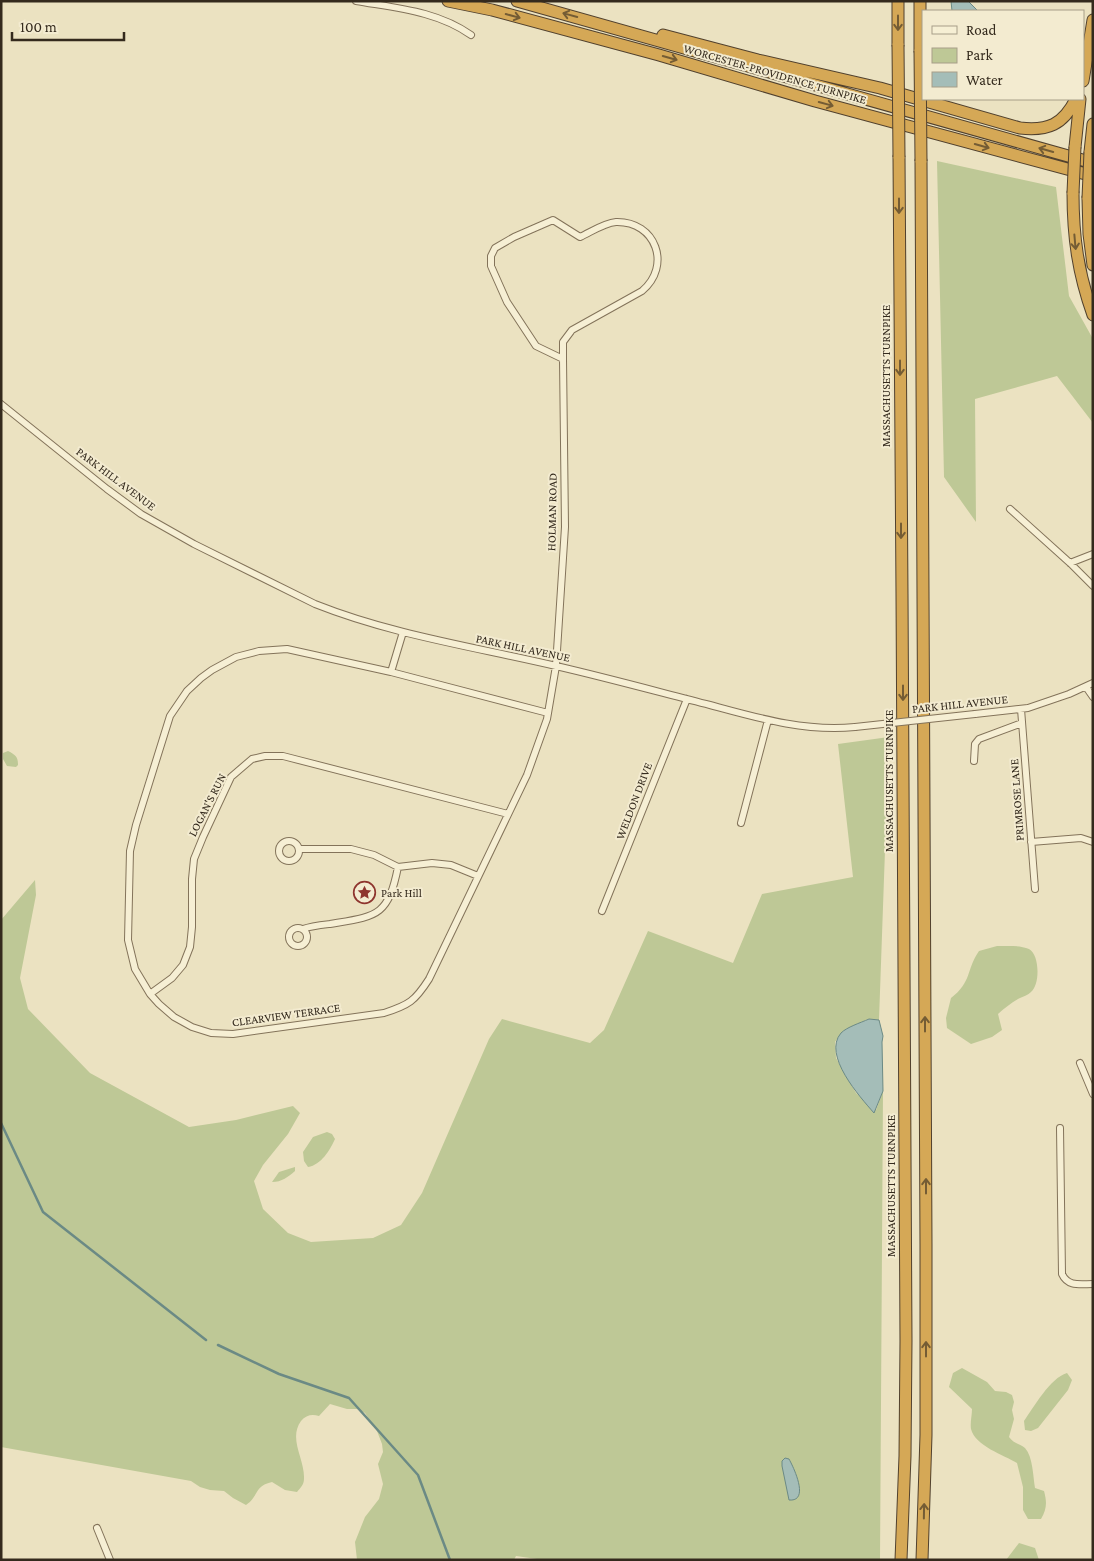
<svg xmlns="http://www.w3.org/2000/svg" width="1094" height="1561" viewBox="0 0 1094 1561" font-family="'Crimson Pro',serif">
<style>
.green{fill:#bec896}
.water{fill:#a4bdb8;stroke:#6b8a85}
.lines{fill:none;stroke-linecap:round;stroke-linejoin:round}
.stream{stroke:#6b8a85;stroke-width:2.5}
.minor-casing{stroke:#83735a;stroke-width:8}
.motorway-casing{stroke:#51412e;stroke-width:13}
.minor{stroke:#f6efd4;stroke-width:6}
.motorway{stroke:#d5a856;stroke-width:11}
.minor-bridge-casing{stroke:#83735a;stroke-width:8;stroke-linecap:butt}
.motorway-bridge-casing{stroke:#51412e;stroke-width:13;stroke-linecap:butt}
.minor-bridge{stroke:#f6efd4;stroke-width:6}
.motorway-bridge{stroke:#d5a856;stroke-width:11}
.oneway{stroke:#745c34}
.labels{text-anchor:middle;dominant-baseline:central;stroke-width:4;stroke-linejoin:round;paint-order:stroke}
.street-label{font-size:12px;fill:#342a1d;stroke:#f3ebd0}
.poi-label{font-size:12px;fill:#342a1d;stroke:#f3ebd0;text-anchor:start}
</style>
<rect width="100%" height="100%" fill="#ebe2c1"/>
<path class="green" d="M937,161L1056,187L1069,296L1093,339V423L1057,376L975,399L976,522L944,477Z
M889,737L879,1020L868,1019L842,1032L835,1042L836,1058L856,1093L876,1110L883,1091L880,1560H544L516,1556L514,1560H357L355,1542L365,1517L379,1499L383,1484L378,1464L383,1452L382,1444L377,1431L365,1413L357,1409H347L330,1404L319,1416C312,1414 306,1415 301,1421C288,1439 305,1459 304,1479C304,1485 300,1488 297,1492L285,1490L272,1482C254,1486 259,1496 246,1505L233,1498L224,1491L210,1490L200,1487L191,1481L1,1447V920L35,880L36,895L20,978L28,1009L90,1073L189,1127L236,1120L293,1106L300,1113L288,1134L263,1165L254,1181L263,1209L288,1233L311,1242L373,1238L401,1225L422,1193L489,1039L502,1019L590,1043L604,1030L648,931L733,963L762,894L853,877L838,744Z
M8,751C16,755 18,757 18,765L16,767L7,766L3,759V753Z
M997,946C1007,946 1020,945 1029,949C1040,955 1040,985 1031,992C1028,995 1024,996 1020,998C1012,1002 1005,1008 998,1014L1002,1030L992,1037L971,1044L947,1028L946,1018L951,998C972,982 966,970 979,951Z
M327,1132L332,1134L335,1139C330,1150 321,1165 308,1167L304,1161L303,1152L313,1137Z
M295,1167V1171C288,1177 282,1182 272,1182L279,1172Z
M962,1368L987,1382L995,1391L1006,1392L1012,1395L1014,1402L1012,1410L1014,1419L1009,1437C1014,1444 1019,1443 1025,1448C1033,1457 1033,1476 1035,1488L1044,1491C1047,1502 1047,1509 1041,1519H1028L1023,1510V1487L1017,1463C1004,1455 975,1446 971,1429C970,1423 972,1415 972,1409L949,1387L953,1373Z
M1067,1373L1072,1380L1068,1390L1038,1428L1031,1431L1025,1430L1024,1421C1034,1407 1050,1378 1067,1373Z
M1019,1543L1035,1548L1039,1560H1006Z"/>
<path class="water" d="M951,1H968L978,11H952Z
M869,1019L879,1020L883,1036L882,1042L883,1091L874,1113C860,1097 822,1055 841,1033C847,1027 860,1023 869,1019Z
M785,1458L789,1459C794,1468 810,1502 789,1500L782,1466V1461Z"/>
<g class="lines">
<path class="stream" d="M1,1123L43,1212L206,1340
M218,1345L279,1374L349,1398L418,1475L450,1560"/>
<defs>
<path id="minor" d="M356,1C396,8 437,11 471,35
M553,220L580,237C591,232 604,223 616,222C656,221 672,266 642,291L572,330L563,342V359L536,346L507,302L491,266V256L495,248L514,237Z
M1,404L107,489L141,514L194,544L315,604C393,635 475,647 556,666C608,678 659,692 710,705C758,718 805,732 855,727
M1010,509L1070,563L1093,586
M1070,563L1093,554
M403,632L391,672L548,713
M391,672L287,649L259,651L236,657L212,670L201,678L187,691L170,716L136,825L130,851L128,940L135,969L150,994L159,1004L174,1017L192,1027L211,1033L233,1034L384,1013C409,1005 415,1001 429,979L527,775L547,719L556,666L565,527L563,359
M1086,687L1093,697
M1021,709L1035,889
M975,714L1028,708L1069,694L1093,683
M974,761L975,744L979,739L1022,723
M741,823L768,720
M279 851a10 10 0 1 1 20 0a10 10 0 1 1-20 0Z
M1031,842L1081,838L1093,842
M299,849H351L374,855L398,867L432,863L451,865L478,876
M602,911L687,699
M289 937a9 9 0 1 1 18 0a9 9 0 1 1-18 0Z
M303,929C311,926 321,925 330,924C377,916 388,917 398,867
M150,994L172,978L183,965L190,947L192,927V879L194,859L203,837L231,777L252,759L265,756H283L508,814
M1080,1063L1093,1094
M1060,1128L1062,1274C1068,1287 1080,1284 1093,1284
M97,1528L110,1560"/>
<path id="motorway" d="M448,1L492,10L659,55L815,101L1093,176
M517,1L1093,163
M898,1V45
M920,1V51
M663,35L758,60L880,88L1020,128C1048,131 1063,125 1076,99
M1083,81L1093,20
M1075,147L1080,99
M1090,152L1093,124
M899,157L902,594L906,1341L905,1456L901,1560
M921,161L926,1244V1435L922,1560
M1073,193C1073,237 1078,273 1093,315
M1088,198L1089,234L1093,265"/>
</defs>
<use href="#minor" class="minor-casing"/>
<use href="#motorway" class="motorway-casing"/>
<use href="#minor" class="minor"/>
<use href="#motorway" class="motorway"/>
<defs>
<path id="minor-bridge" d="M855,727L975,714"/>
<path id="motorway-bridge" d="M898,45L899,157
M920,51L921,161
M1073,193L1075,147
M1088,198L1090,152"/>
</defs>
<use href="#minor-bridge" class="minor-bridge-casing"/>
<use href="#motorway-bridge" class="motorway-bridge-casing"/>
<use href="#minor-bridge" class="minor-bridge"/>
<use href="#motorway-bridge" class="motorway-bridge"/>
</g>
<defs><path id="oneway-shaft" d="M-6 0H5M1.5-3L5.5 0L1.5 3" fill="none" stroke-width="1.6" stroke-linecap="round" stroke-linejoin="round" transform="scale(1.25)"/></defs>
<g class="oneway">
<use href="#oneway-shaft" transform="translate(570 15) rotate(-165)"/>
<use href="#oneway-shaft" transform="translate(513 16) rotate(15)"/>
<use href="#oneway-shaft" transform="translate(898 23) rotate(90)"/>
<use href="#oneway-shaft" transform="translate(670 58) rotate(16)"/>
<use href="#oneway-shaft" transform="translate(826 104) rotate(15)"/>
<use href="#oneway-shaft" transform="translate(982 146) rotate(16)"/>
<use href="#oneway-shaft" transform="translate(1046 150) rotate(-164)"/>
<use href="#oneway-shaft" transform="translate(899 206) rotate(90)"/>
<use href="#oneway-shaft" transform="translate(1075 242) rotate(85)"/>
<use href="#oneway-shaft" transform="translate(900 368) rotate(90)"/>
<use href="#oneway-shaft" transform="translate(901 531) rotate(90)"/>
<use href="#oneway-shaft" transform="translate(903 693) rotate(90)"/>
<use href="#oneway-shaft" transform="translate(925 1024) rotate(-90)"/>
<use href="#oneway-shaft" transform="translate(926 1186) rotate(-90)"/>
<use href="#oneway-shaft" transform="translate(926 1349) rotate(-90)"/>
<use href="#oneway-shaft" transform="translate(924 1511) rotate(-89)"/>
</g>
<defs>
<symbol id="sight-ring" viewBox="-11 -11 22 22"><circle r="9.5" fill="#f3ebd0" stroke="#8e352e" stroke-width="1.5"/><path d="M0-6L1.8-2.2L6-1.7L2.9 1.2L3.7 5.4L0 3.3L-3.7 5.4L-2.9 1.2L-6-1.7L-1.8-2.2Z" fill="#8e352e"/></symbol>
</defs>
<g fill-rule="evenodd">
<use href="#sight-ring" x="352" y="880" width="25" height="25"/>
</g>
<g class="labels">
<g class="street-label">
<text transform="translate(775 74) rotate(16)">WORCESTER-PROVIDENCE TURNPIKE</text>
<text transform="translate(886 376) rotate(-90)">MASSACHUSETTS TURNPIKE</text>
<text transform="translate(116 479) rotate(37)">PARK HILL AVENUE</text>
<text transform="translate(552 512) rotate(-89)">HOLMAN ROAD</text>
<text transform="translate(523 648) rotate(12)">PARK HILL AVENUE</text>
<text transform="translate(960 704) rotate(-6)">PARK HILL AVENUE</text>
<text transform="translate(889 781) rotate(-90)">MASSACHUSETTS TURNPIKE</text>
<text transform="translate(1017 800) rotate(-94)">PRIMROSE LANE</text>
<text transform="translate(634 801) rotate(-69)">WELDON DRIVE</text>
<text transform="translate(207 805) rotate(-63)">LOGAN'S RUN</text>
<text transform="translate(286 1015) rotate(-8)">CLEARVIEW TERRACE</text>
<text transform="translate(891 1186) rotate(-90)">MASSACHUSETTS TURNPIKE</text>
</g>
<g class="poi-label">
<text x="381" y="893">Park Hill</text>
</g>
</g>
<rect width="1094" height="1561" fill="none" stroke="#342a1d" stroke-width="5"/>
<rect x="922" y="10" width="162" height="90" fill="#f3ebd0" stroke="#a79e88"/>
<rect x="932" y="26" width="25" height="8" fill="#f6efd4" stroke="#a79e88"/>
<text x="966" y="35" font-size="15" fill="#342a1d">Road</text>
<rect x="932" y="48" width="25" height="15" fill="#bec896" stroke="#a79e88"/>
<text x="966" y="60" font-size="15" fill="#342a1d">Park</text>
<rect x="932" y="72" width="25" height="15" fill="#a4bdb8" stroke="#a79e88"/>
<text x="966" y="85" font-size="15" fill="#342a1d">Water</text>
<path d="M12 32v8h112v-8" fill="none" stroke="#342a1d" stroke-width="2.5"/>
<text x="20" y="32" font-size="15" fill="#342a1d" stroke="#f3ebd0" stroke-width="4" paint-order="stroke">100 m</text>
</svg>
